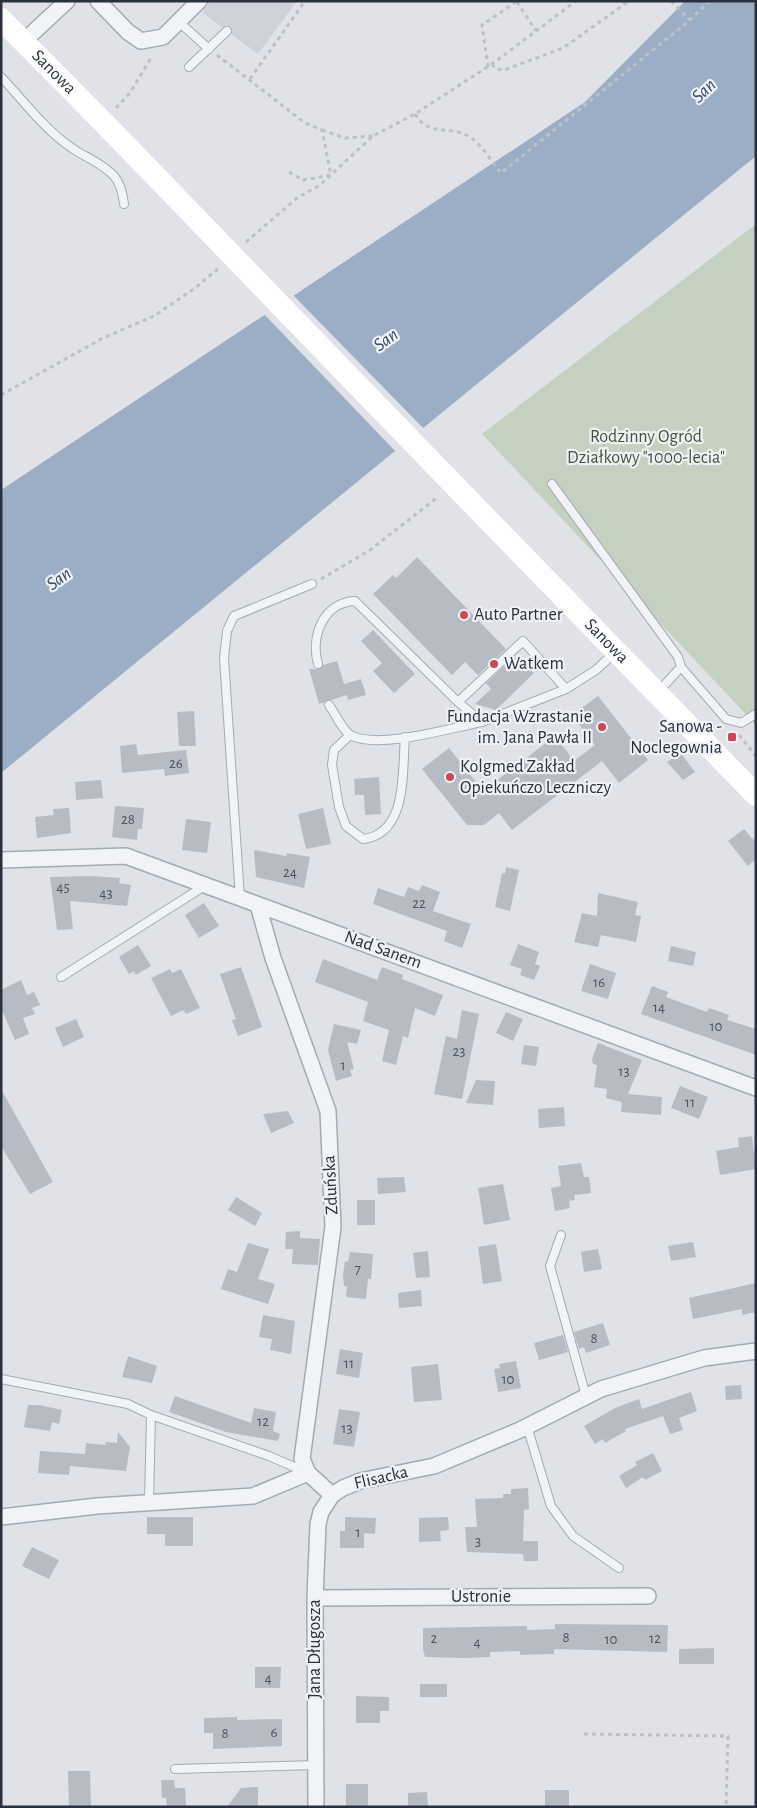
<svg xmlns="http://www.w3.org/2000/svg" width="757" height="1808" viewBox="0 0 757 1808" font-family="'Alegreya Sans',sans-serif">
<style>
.built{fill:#ced1da}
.green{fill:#c4d1c1}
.water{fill:#9caec6}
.pier{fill:#e0e2e8}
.building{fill:#b7bbc4}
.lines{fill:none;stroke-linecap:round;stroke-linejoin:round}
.lane-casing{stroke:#a5a9b2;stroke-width:10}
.street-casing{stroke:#a5a9b2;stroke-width:18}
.path{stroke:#bec0c6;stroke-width:3;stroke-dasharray:4 4;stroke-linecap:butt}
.lane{stroke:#f2f3f6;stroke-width:8}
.street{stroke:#f2f3f6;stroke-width:15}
.secondary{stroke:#fff;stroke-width:22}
.secondary-bridge{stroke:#fff;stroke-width:22}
.poi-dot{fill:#c74a56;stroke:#eff1f6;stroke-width:2}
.labels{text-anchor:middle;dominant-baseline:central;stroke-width:4.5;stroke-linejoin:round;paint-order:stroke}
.number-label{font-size:15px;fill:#4c5360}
.street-label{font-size:18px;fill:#29303e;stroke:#eff1f6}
.park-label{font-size:18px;fill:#3c5937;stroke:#eff1f6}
.poi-label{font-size:18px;fill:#29303e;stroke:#eff1f6;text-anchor:start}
.water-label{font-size:19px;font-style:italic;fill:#354c70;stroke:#eff1f6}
</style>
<rect width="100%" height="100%" fill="#e0e2e8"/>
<path class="built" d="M210,1H297L258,54L202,12Z"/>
<path class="green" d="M756,224V725L482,434Z"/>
<path class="water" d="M685,1H756V156L1,773V490L585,102Z"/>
<path class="pier" d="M292,294L425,430L397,453L263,313Z"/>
<path class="building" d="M417,557L506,649L478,675L465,662L452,675L373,594L393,575L396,578Z
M373,630L415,674L394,693L373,671L382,663L361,641Z
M514,657L534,673L496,710L475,704L491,689L486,683Z
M337,661L344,684L361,679L366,695L348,700L347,695L319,704L309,669H319L323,665Z
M598,696L648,760L619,783L602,761L512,830L499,813L484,825H467L422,769L449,748L483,791L555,736L574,761L595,745L572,715Z
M194,711L196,746H179L177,712Z
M136,744L138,755L186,750L189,773L165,776L164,769L122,773L120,746Z
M680,752L695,772L683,780L667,762Z
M379,777L381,814L365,815L364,795H355L354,779Z
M101,780L103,798L76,800L75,782Z
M115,806L144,808L142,829H138L137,840L112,837Z
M69,808L71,833L37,838L35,817L54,815L53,809Z
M323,808L331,844L306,849L298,814Z
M186,819L211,822L207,853L182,850Z
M744,829L756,843V859L748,866L728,841Z
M254,850L286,856L287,853L310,857L304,888L256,877Z
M506,867L519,870L510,911L495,907L502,873L505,874Z
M90,876L120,878L119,883L131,885L127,906L70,901L73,929L57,930L50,877Z
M422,885L440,892L433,911L471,924L462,948L444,941L447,931L373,904L378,888L404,897L408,887L419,891Z
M598,893L638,902L635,915L641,916L636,942L601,935L598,947L574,942L582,913L597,916Z
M204,903L219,926L199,938L185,915Z
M518,944L539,952L535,964L540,966L534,980L520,975L522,969L510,965Z
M138,945L151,966L136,975L134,971L129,974L119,957Z
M671,946L696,952L693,966L668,961Z
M323,959L377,980L382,967L403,975L402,979L443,995L435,1016L415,1008L408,1038L403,1036L396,1065L382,1061L389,1030L363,1021L368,1002L315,982Z
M590,964L616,973L608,999L581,991Z
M241,967L262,1027L238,1036L232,1020L236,1019L234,1014L220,974Z
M170,969L172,973L181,969L200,1008L186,1014L183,1010L171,1016L151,978Z
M21,980L27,995L34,992L40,1005L32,1008L35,1014L23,1018L29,1034L15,1040L1,1008V990Z
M652,986L668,992L666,997L707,1012L709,1008L729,1015L727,1020L756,1029V1055L641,1014Z
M462,1010L479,1014L462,1099L434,1094L446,1036L457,1039Z
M506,1012L523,1019L513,1041L496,1033Z
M76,1019L84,1037L63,1047L55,1028Z
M334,1024L361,1030L357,1044L347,1042L354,1069L350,1070L352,1076L336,1081L328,1050Z
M598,1043L642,1060L628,1094L662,1097L661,1115L621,1112L622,1102L606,1098L607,1089L594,1087L597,1065L593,1064L592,1059Z
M524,1045L539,1047L536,1066L521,1064Z
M476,1080L495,1081L493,1105L466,1103Z
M680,1086L708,1097L699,1119L671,1108Z
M1,1089L53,1182L30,1194L1,1146Z
M564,1107L565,1126L539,1128L538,1109Z
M288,1111L294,1123L271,1133L263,1114Z
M752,1136L756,1169L720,1175L716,1151L739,1147L738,1138Z
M581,1163L584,1177H589L591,1193L574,1195L575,1200L569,1201L570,1208L555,1211L551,1188L561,1186L558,1166Z
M404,1177L406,1192L378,1194L377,1178Z
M503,1184L510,1220L484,1225L478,1188Z
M236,1197L262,1213L255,1226L228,1210Z
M357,1200H375V1225H357Z
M300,1231V1238L320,1239L318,1265L292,1264L293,1249H285L286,1232Z
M693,1242L696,1257L671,1261L668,1246Z
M248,1243L269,1249L258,1279L275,1284L268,1304L221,1289L228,1269L237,1272Z
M496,1244L502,1281L483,1284L478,1247Z
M598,1249L602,1269L584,1272L581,1252Z
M428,1251L430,1277L416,1278L413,1253Z
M350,1252L373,1254L371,1279H368L366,1299L346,1297L347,1286H344L343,1276L345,1261L348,1262Z
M756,1283V1312L742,1315V1309L693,1319L689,1298Z
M421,1290L422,1306L399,1308L398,1293Z
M263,1315L295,1321L291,1354L270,1350L272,1339L259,1337Z
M603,1323L610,1345L586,1353L584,1347L579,1349L574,1332Z
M563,1335L568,1352L539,1360L534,1343Z
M340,1349L363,1353L359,1378L336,1374Z
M128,1356L157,1366L152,1383L122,1377Z
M516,1361L521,1388L498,1392L494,1369L500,1368L499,1364Z
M438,1364L442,1400L414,1402L411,1367Z
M741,1385L742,1399L726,1400L725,1386Z
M691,1392L697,1411L679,1418L683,1430L670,1434L663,1416L625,1429L626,1431L605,1443L603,1439L595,1444L584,1426L615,1408L639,1399L642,1409Z
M175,1396L251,1423L254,1408L276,1412L273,1431L280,1434L278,1441L226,1432L169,1412Z
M28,1405H40L62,1410L59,1424L52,1422L50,1431L24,1427Z
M339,1409L360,1412L354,1447L333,1444Z
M118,1432L130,1447L126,1471L70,1466L69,1475L38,1473L40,1451L85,1454L86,1443L105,1445L106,1442L117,1443Z
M653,1453L662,1471L645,1480L643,1477L626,1488L619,1476L637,1465L635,1462Z
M528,1488L529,1509L524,1510L523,1541H538V1561H524L523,1554L467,1552L465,1527H477L475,1499L503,1498V1494H511V1489Z
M147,1517H193V1546H165V1534H147Z
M345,1517L376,1518L375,1534L364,1533V1548H340V1531H345Z
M448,1517L449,1530L440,1531L441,1541L419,1542V1518Z
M32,1547L59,1560L49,1579L22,1566Z
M555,1624L668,1625L667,1652L554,1649V1654L520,1655V1651L490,1652V1657L464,1658L425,1657L423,1649V1628L527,1626V1630L555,1629Z
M714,1648V1664H679V1649Z
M255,1667H281L280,1688H255Z
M420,1684H447V1697H420Z
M356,1696L389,1697V1711H380V1723H356Z
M237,1717V1720L282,1719V1746L213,1749V1733H204V1718Z
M68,1771H90L91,1807H69Z
M161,1780H174L175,1788H185L186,1807H167L166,1798H162Z
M346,1784H368V1807H346Z
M258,1787V1807H227L241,1788Z
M545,1790H569V1807H545Z
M427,1792L428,1807H408V1793Z"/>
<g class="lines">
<defs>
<path id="lane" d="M179,22L209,49
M189,67L227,31
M1,77C23,100 45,130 72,148C86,158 101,162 114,176C120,183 123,195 124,204
M552,484L678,657L681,667L658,692
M318,664C310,636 324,602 355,601L458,702
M681,667L726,719L741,723L756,714
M566,689L482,722L458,702L523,641L566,689L596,670L614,653
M329,705C335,713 343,732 352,736C381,749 450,728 482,722
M350,735L334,750L332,765L339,807L346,826L363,839C408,834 402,771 405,737
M240,898L224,658L227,631L234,616L312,584
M61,977L206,885
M561,1235L550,1266L586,1396
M1,1379L128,1404L151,1415L269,1456L306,1472
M527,1426L551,1506L573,1536L619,1568
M149,1503L151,1415
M175,1769L316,1765"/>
<path id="street" d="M98,1L128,32L141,41L163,37L199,1
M24,41L67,1
M1,860L126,856L756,1088
M258,905L273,958L328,1111L333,1227L302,1459L308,1473
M1,1517L97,1506L253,1496L308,1473L332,1495
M315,1598L648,1596
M316,1807L315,1598L318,1524L321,1512L332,1495L343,1488L360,1481L434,1466L520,1430L601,1389L704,1358L756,1351"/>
</defs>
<use href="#lane" class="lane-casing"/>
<use href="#street" class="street-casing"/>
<path class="path" d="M671,1L690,20
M517,2L536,31
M217,55L305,123L322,130L331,175L303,180L287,171
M492,64L496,69L504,70L563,48L629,1
M488,67L482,25L516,2
M250,79L305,1
M116,108L130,93L152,56
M415,114C430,138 448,124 470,137C482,145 492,162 501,173L690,20L709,1
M322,130L345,138L373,136
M246,242L297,198L320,185L373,136L415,114L492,64L576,1
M1,395L103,338L154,316L195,288L220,267
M321,579L370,550L438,497
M739,735L756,756
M584,1734L728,1736L726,1807"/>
<use href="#lane" class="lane"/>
<use href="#street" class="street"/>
<g class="secondary">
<path id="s1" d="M1,19L106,125"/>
<path id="s2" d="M457,488L756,795"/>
</g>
<path class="secondary-bridge" d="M106,125L457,488"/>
</g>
<g class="poi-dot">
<circle cx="464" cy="615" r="5"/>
<circle cx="494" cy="664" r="5"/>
<circle cx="602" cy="727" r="5"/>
<rect x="727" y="732" width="10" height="10" rx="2.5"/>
<circle cx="450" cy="777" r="5"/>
</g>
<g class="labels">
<g class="number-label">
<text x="176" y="763">26</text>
<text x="128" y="819">28</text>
<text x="290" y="872">24</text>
<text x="63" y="887">45</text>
<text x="106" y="893">43</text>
<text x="419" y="903">22</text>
<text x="599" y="982">16</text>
<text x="659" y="1007">14</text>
<text x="716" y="1026">10</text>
<text x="459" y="1051">23</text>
<text x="343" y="1065">1</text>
<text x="624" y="1071">13</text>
<text x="690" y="1102">11</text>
<text x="358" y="1269">7</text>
<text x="594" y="1338">8</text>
<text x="349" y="1363">11</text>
<text x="508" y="1379">10</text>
<text x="263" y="1421">12</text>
<text x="347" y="1428">13</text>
<text x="358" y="1532">1</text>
<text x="478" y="1541">3</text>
<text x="566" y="1637">8</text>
<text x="434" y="1638">2</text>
<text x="655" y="1638">12</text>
<text x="611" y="1639">10</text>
<text x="477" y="1642">4</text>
<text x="268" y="1678">4</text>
<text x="274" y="1732">6</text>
<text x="225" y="1733">8</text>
</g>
<g class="street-label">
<text stroke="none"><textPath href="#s1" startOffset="75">Sanowa</textPath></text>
<text stroke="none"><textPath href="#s2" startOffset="214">Sanowa</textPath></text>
<text transform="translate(383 950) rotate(20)">Nad Sanem</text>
<text transform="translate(331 1185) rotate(-93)">Zduńska</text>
<text transform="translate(381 1478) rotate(-13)">Flisacka</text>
<text x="481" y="1597">Ustronie</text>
<text transform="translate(315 1649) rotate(-90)">Jana Długosza</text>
</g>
<g class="park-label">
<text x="646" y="437">Rodzinny Ogród<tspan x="646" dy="21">Działkowy "1000-lecia"</tspan></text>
</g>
<g class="poi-label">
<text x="474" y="615">Auto Partner</text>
<text x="504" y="664">Watkem</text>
<text x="592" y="717" text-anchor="end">Fundacja Wzrastanie<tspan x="592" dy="21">im. Jana Pawła II</tspan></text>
<text x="722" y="727" text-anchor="end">Sanowa -<tspan x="722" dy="21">Noclegownia</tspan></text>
<text x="460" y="767">Kolgmed Zakład<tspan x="460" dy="21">Opiekuńczo Leczniczy</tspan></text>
</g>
<g class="water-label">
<text transform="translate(704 91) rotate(-44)">San</text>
<text transform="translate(386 340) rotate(-36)">San</text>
<text transform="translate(59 579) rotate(-36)">San</text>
</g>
</g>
<rect width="757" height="1808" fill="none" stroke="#29303e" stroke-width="5"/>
</svg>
